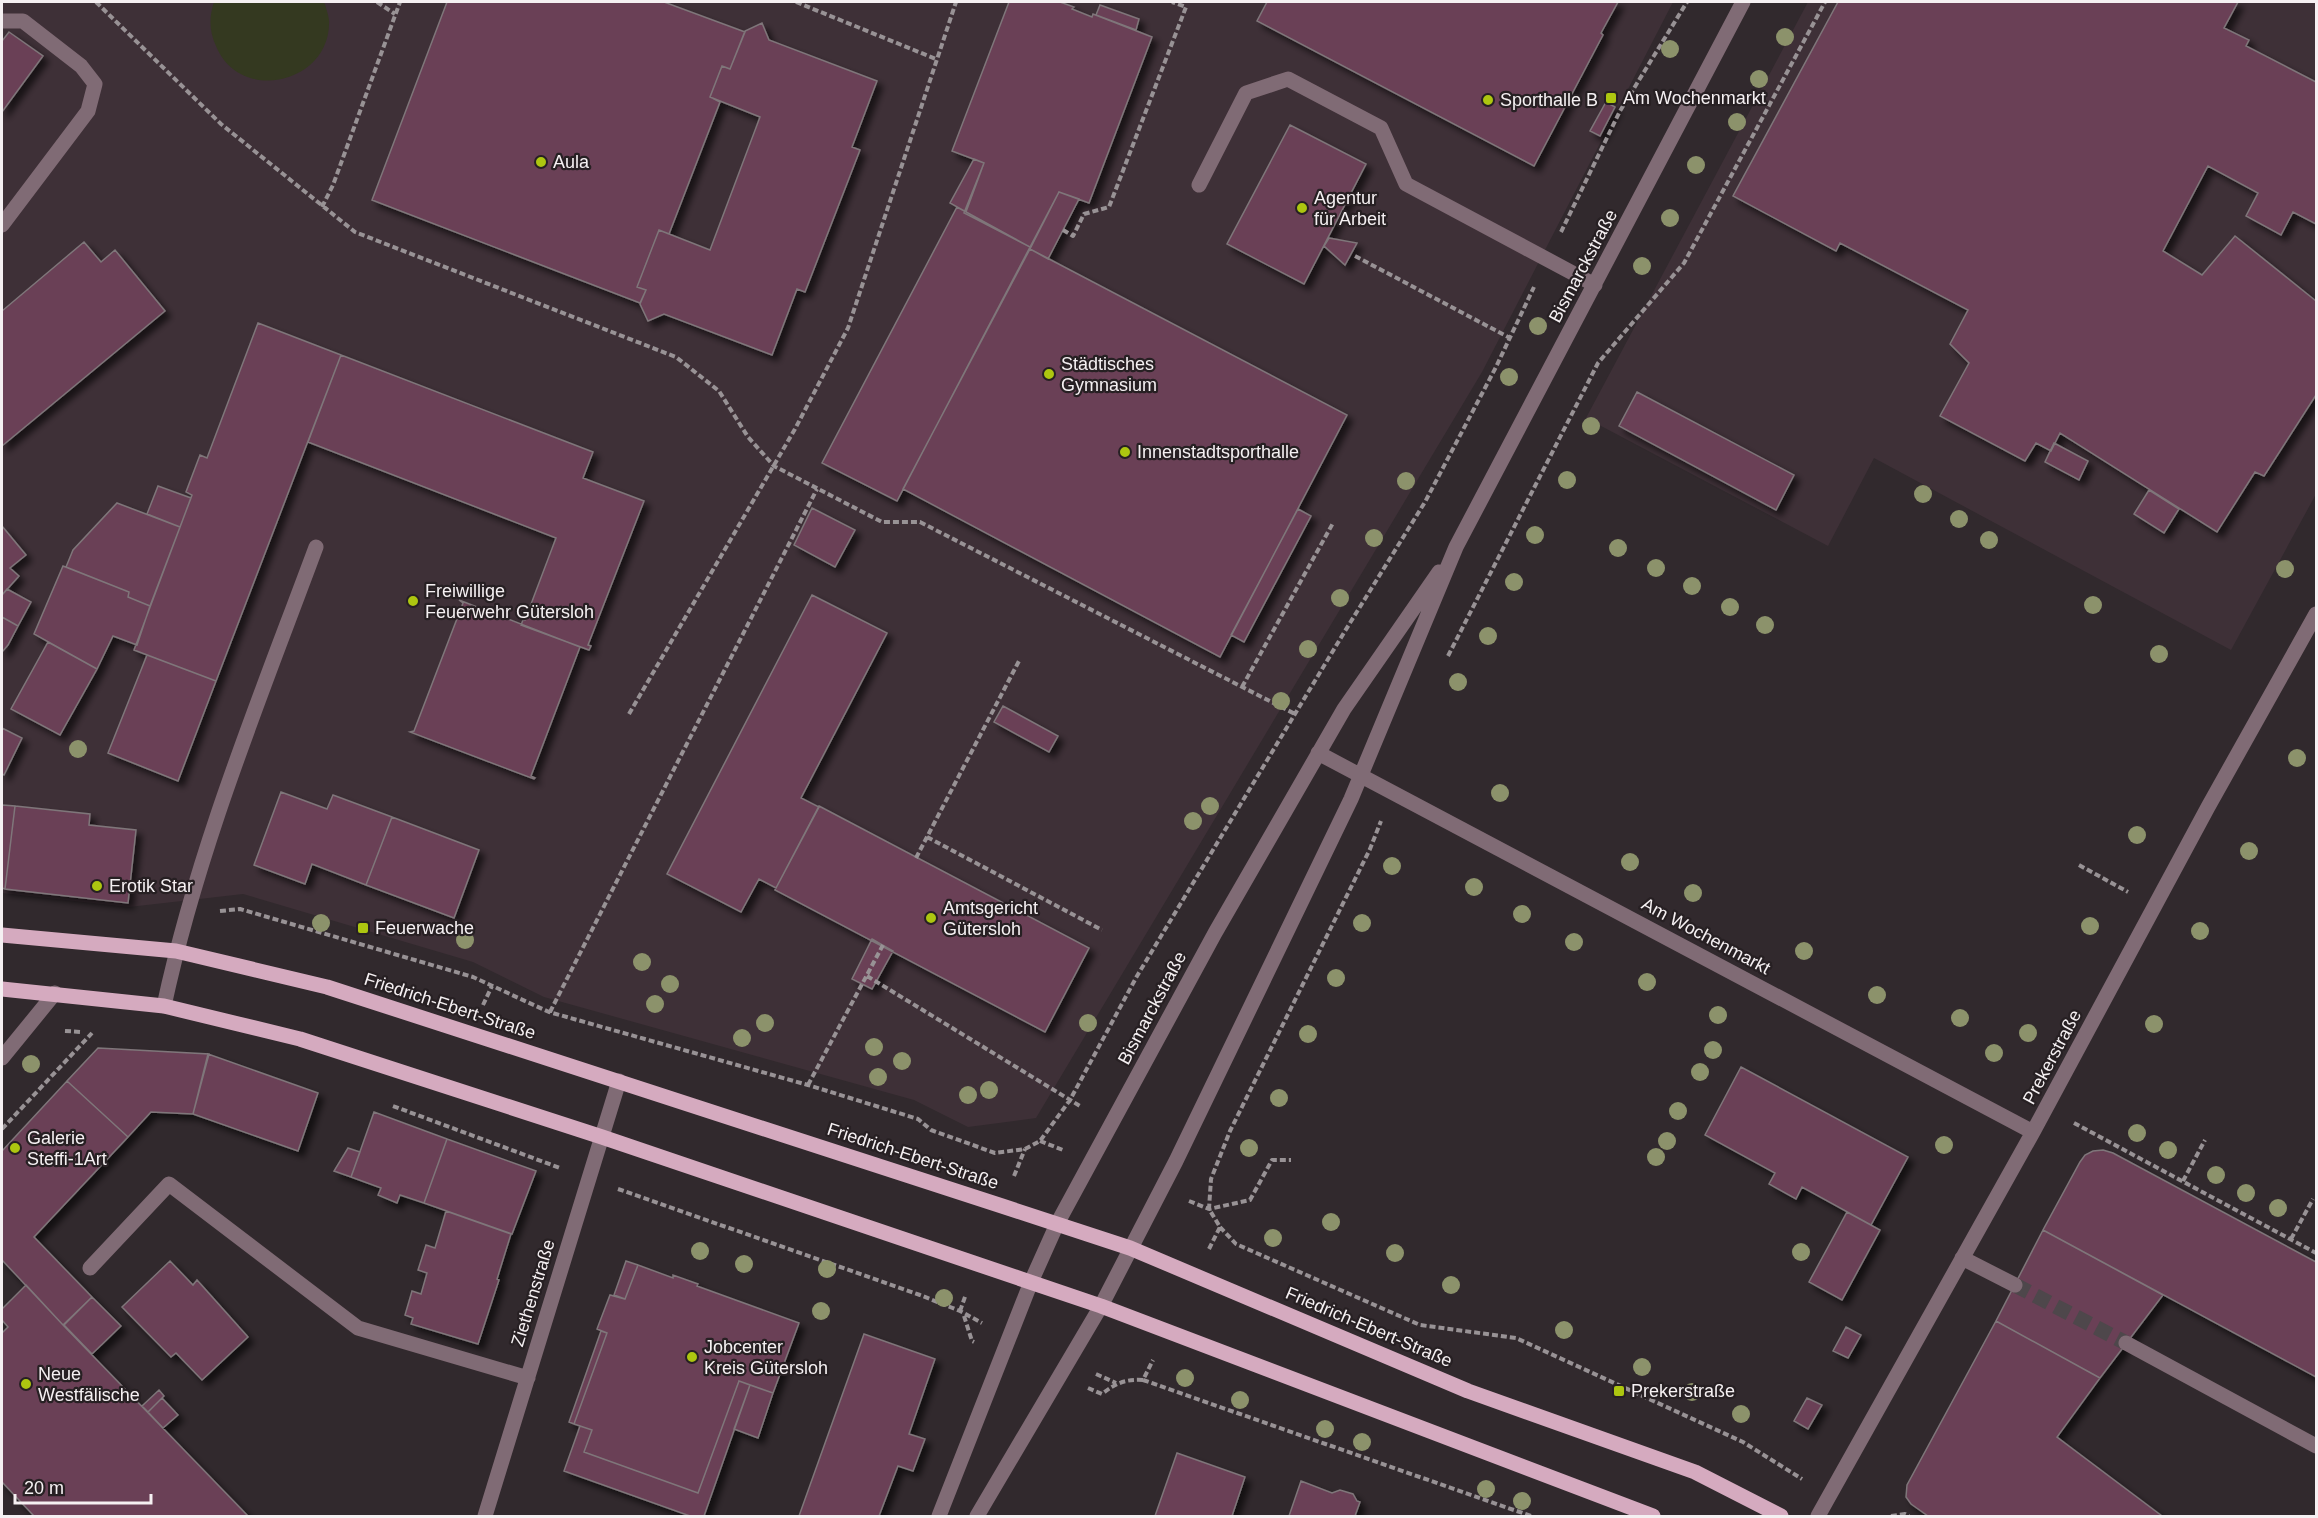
<svg xmlns="http://www.w3.org/2000/svg" width="2318" height="1518" viewBox="0 0 2318 1518" font-family="Helvetica,sans-serif">
<style>
.built{fill:#3e3037}
.green{fill:#343920}
.building{fill:#6a4056;stroke:#7f767a;stroke-width:1.5;filter:url(#shadow)}
.lines{fill:none;stroke-linecap:round;stroke-linejoin:round}
.minor-tunnel{stroke:#4e474b;stroke-width:15;stroke-dasharray:15 8;stroke-linecap:butt}
.path{stroke:#989295;stroke-width:4;stroke-dasharray:6 3;stroke-linecap:butt}
.minor{stroke:#806b75;stroke-width:15}
.major{stroke:#d5aabf;stroke-width:15}
.tree{fill:#8c926b}
.poi-dot{fill:#adc610;stroke:#272023;stroke-width:2}
.labels{text-anchor:middle;dominant-baseline:central;stroke-width:4.5;stroke-linejoin:round;paint-order:stroke}
.poi-label{font-size:18px;fill:#f5f0f2;stroke:#272023;text-anchor:start}
.street-label{font-size:18px;fill:#f5f0f2;stroke:#272023}
</style>
<defs>
<filter id="shadow"><feDropShadow dx="5.5" dy="5.5" stdDeviation="3" flood-color="#0009"/></filter>
</defs>
<rect width="100%" height="100%" fill="#31292d"/>
<path class="built" d="M2,2H1673L1482,372L1036,1118L968,1127L914,1100L544,997L473,962L243,894L129,907L2,893Z
M1808,2H2316V494L2231,650L1874,458L1828,546L1586,418Z"/>
<path class="green" d="M214,2H324C326,7 328,14 329,20C332,83 240,105 216,46C209,31 209,17 214,2Z"/>
<path class="building" d="M447,2H664L745,32L730,69L722,66L710,97L720,102L669,234L659,230L637,287L646,290L640,303L372,200Z
M1009,2H1060L1074,7L1072,9L1092,17L1093,14L1152,37L1089,203L1059,192L1030,247L964,213L984,163L952,151Z
M1267,2H1618L1601,33L1603,35L1534,166L1257,21Z
M1838,2H2238L2224,28L2249,40L2246,46L2316,82V224L2293,212L2281,235L2246,216L2258,193L2208,166L2163,251L2202,275L2235,236L2316,301V395L2264,476L2255,472L2217,532L2060,433L2051,451L2036,443L2025,461L1940,416L1969,363L1950,344L1968,310L1840,243L1836,251L1733,196Z
M1100,5L1139,19L1136,30L1096,15Z
M762,23L769,40L877,81L852,147L860,150L805,292L797,289L772,355L664,314L648,321L640,304L646,290L637,287L659,230L710,250L760,117L710,97L722,66L730,69L745,31Z
M9,32L43,56L2,112V41Z
M1606,102L1615,107L1600,136L1590,131Z
M1290,125L1366,164L1304,284L1227,244Z
M974,159L984,163L966,212L950,203Z
M1059,192L1079,199L1048,259L1030,249Z
M957,207L1030,247L897,501L822,463Z
M1329,238L1357,243L1345,265L1324,246Z
M84,242L101,262L115,250L165,311L2,446V311Z
M1030,249L1347,415L1220,657L903,489Z
M258,323L341,355L216,681L134,650L192,495L186,492L200,455L207,458Z
M341,355L593,452L583,478L644,501L588,645L591,646L589,650L521,625L523,620H525L556,538L308,442Z
M1637,392L1794,475L1776,510L1619,426Z
M2054,443L2088,461L2079,480L2045,462Z
M158,486L191,498L180,527L147,514Z
M2149,490L2179,509L2164,533L2134,514Z
M117,503L180,527L150,606L128,597L129,592L66,567L73,550Z
M812,508L855,530L835,567L794,545Z
M1298,509L1311,516L1244,642L1231,635Z
M2,526L26,555L10,568L19,576L2,595Z
M63,566L129,592L128,597L150,606L137,645L113,636L97,669L34,634Z
M7,589L31,602L18,626L2,617V595Z
M812,595L887,633L801,798L819,807L776,888L759,879L741,912L667,874Z
M459,600L580,647L531,776L535,778L534,779L410,732L414,731L463,603Z
M2,617L18,626L8,645L2,652Z
M48,642L97,669L60,735L11,709Z
M147,655L216,681L178,781L108,753Z
M1003,706L1058,736L1049,752L994,722Z
M2,728L22,738L4,775L2,774Z
M281,792L327,809L333,795L392,817L366,885L312,864L305,884L254,865Z
M2,805L15,806L5,889L2,888Z
M15,806L90,814L89,825L136,830L128,903L5,889Z
M819,806L1089,948L1045,1032L775,890Z
M392,817L479,850L454,918L366,885Z
M872,939L893,951L872,989L852,979Z
M98,1048L209,1054L193,1114L151,1112L128,1137L67,1081Z
M208,1054L318,1093L298,1151L193,1114Z
M1741,1067L1908,1157L1871,1225L1802,1187L1796,1199L1769,1184L1775,1173L1705,1135Z
M67,1081L128,1137L34,1237L92,1297L63,1325L2,1260V1151Z
M374,1112L447,1139L424,1203L400,1195L397,1203L378,1195L381,1188L351,1177Z
M447,1139L536,1171L512,1234L424,1203Z
M348,1148L360,1152L351,1177L334,1171Z
M2103,1150L2113,1153L2316,1262V1377L2043,1230L2080,1162L2085,1155L2093,1151Z
M446,1211L511,1234L497,1279L499,1280L478,1344L411,1324L413,1318L405,1315L412,1291L421,1294L427,1273L418,1270L426,1245L435,1248Z
M1847,1212L1880,1230L1842,1300L1809,1282Z
M2043,1230L2163,1295L2100,1378L1996,1321Z
M170,1261L193,1285L197,1280L248,1337L202,1380L176,1353L171,1357L122,1307Z
M626,1261L638,1265L625,1299L614,1295Z
M638,1265L673,1278V1275L698,1284L697,1286L799,1323L773,1393L739,1381L698,1493L584,1452L592,1430L574,1424L607,1333L597,1329L610,1295L625,1299Z
M26,1285L63,1325L248,1516H34L2,1482V1333L8,1327L2,1320V1309Z
M92,1297L121,1326L92,1354L64,1325Z
M1996,1321L2100,1378L2057,1437L2162,1516H1928L1911,1504L1906,1497L1907,1485Z
M1846,1327L1861,1335L1848,1358L1833,1351Z
M601,1331L607,1333L574,1424L569,1422Z
M864,1334L935,1359L909,1434L925,1439L913,1471L898,1466L879,1516H799Z
M739,1381L750,1385L704,1516H690L564,1471L580,1426L592,1430L584,1452L698,1493Z
M750,1385L773,1393L758,1438L734,1429Z
M159,1390L164,1396L148,1412L142,1406Z
M162,1398L178,1415L163,1428L148,1412Z
M1807,1398L1822,1405L1808,1429L1794,1421Z
M1177,1453L1245,1477L1232,1516H1155Z
M1301,1481L1332,1493L1340,1490L1353,1494L1357,1501L1360,1502L1355,1516H1289Z"/>
<g class="lines">
<path class="minor-tunnel" d="M2015,1285L2126,1343"/>
<path class="path" d="M96,2L221,124L355,232L676,357L719,391L748,437L774,466L882,522H920L1295,714
M377,2L395,14
M796,2L936,59
M322,207L333,185L400,2
M1063,230L1073,236L1084,214L1109,207L1186,7L1172,2
M1561,232L1620,111L1687,2
M1355,256L1510,338
M1448,656L1598,363L1684,263L1825,2
M1242,687L1333,523
M629,714L795,429L848,328L956,2
M927,837L1102,930
M916,858L1020,659
M2079,865L2128,892
M220,911L240,909L473,977L549,1012L808,1085L918,1119L931,1130L995,1153L1025,1149L1040,1141L1070,1100L1137,976L1345,631L1425,502L1496,367L1534,287
M867,976L1080,1106
M483,1005L492,986
M550,1012L817,489
M65,1031L82,1032
M808,1085L883,945
M393,1106L560,1168
M2074,1123L2316,1253
M2,1129L92,1033
M1040,1141L1063,1150
M1014,1176L1025,1149
M2183,1181L2205,1140
M618,1189L920,1295L960,1311L982,1323
M1189,1201L1209,1209L1250,1200L1272,1160H1291
M1220,1227L1236,1244L1420,1325L1516,1338L1743,1442L1802,1479
M2291,1239L2313,1199
M1209,1249L1220,1227L1209,1209L1211,1179L1230,1131L1370,849L1381,821
M960,1311L966,1294
M964,1316L972,1341L974,1342
M1096,1374L1116,1383
M1143,1380L1531,1516
M1088,1388L1102,1394C1116,1383 1125,1379 1143,1380L1153,1360
M1891,1516L1905,1514L1909,1516"/>
<path class="minor" d="M2,21H23L81,66L95,84L88,111L2,225
M1199,185L1246,93L1288,79L1381,128L1406,184L1595,285
M1318,753L2033,1132
M164,1006C198,848 260,698 316,547
M2,1058L55,993
M1962,1258L2015,1285
M90,1268L169,1184L358,1328L528,1378
M2126,1343L2316,1446
M485,1516L619,1081
M939,1516L1031,1282L1057,1224L1215,933L1344,709L1439,572
M977,1516L1101,1306L1176,1161L1351,799L1456,547L1743,2
M1818,1516L2033,1132L2208,807L2316,614"/>
<path class="major" d="M2,935L176,951L327,987L1002,1206L1130,1248L1468,1391L1695,1472L1781,1516
M2,989L164,1006L300,1039L602,1137L1101,1306L1653,1516"/>
</g>
<g class="tree">
<circle cx="1785" cy="37" r="9"/>
<circle cx="1670" cy="49" r="9"/>
<circle cx="1759" cy="79" r="9"/>
<circle cx="1737" cy="122" r="9"/>
<circle cx="1696" cy="165" r="9"/>
<circle cx="1670" cy="218" r="9"/>
<circle cx="1642" cy="266" r="9"/>
<circle cx="1538" cy="326" r="9"/>
<circle cx="1509" cy="377" r="9"/>
<circle cx="1591" cy="426" r="9"/>
<circle cx="1567" cy="480" r="9"/>
<circle cx="1406" cy="481" r="9"/>
<circle cx="1923" cy="494" r="9"/>
<circle cx="1959" cy="519" r="9"/>
<circle cx="1535" cy="535" r="9"/>
<circle cx="1374" cy="538" r="9"/>
<circle cx="1989" cy="540" r="9"/>
<circle cx="1618" cy="548" r="9"/>
<circle cx="1656" cy="568" r="9"/>
<circle cx="2285" cy="569" r="9"/>
<circle cx="1514" cy="582" r="9"/>
<circle cx="1692" cy="586" r="9"/>
<circle cx="1340" cy="598" r="9"/>
<circle cx="2093" cy="605" r="9"/>
<circle cx="1730" cy="607" r="9"/>
<circle cx="1765" cy="625" r="9"/>
<circle cx="1488" cy="636" r="9"/>
<circle cx="1308" cy="649" r="9"/>
<circle cx="2159" cy="654" r="9"/>
<circle cx="1458" cy="682" r="9"/>
<circle cx="1281" cy="701" r="9"/>
<circle cx="78" cy="749" r="9"/>
<circle cx="2297" cy="758" r="9"/>
<circle cx="1500" cy="793" r="9"/>
<circle cx="1210" cy="806" r="9"/>
<circle cx="1193" cy="821" r="9"/>
<circle cx="2137" cy="835" r="9"/>
<circle cx="2249" cy="851" r="9"/>
<circle cx="1630" cy="862" r="9"/>
<circle cx="1392" cy="866" r="9"/>
<circle cx="1474" cy="887" r="9"/>
<circle cx="1693" cy="893" r="9"/>
<circle cx="1522" cy="914" r="9"/>
<circle cx="321" cy="923" r="9"/>
<circle cx="1362" cy="923" r="9"/>
<circle cx="2090" cy="926" r="9"/>
<circle cx="2200" cy="931" r="9"/>
<circle cx="465" cy="940" r="9"/>
<circle cx="1574" cy="942" r="9"/>
<circle cx="1804" cy="951" r="9"/>
<circle cx="642" cy="962" r="9"/>
<circle cx="1336" cy="978" r="9"/>
<circle cx="1647" cy="982" r="9"/>
<circle cx="670" cy="984" r="9"/>
<circle cx="1877" cy="995" r="9"/>
<circle cx="655" cy="1004" r="9"/>
<circle cx="1718" cy="1015" r="9"/>
<circle cx="1960" cy="1018" r="9"/>
<circle cx="765" cy="1023" r="9"/>
<circle cx="1088" cy="1023" r="9"/>
<circle cx="2154" cy="1024" r="9"/>
<circle cx="2028" cy="1033" r="9"/>
<circle cx="1308" cy="1034" r="9"/>
<circle cx="742" cy="1038" r="9"/>
<circle cx="874" cy="1047" r="9"/>
<circle cx="1713" cy="1050" r="9"/>
<circle cx="1994" cy="1053" r="9"/>
<circle cx="902" cy="1061" r="9"/>
<circle cx="31" cy="1064" r="9"/>
<circle cx="1700" cy="1072" r="9"/>
<circle cx="878" cy="1077" r="9"/>
<circle cx="989" cy="1090" r="9"/>
<circle cx="968" cy="1095" r="9"/>
<circle cx="1279" cy="1098" r="9"/>
<circle cx="1678" cy="1111" r="9"/>
<circle cx="2137" cy="1133" r="9"/>
<circle cx="1667" cy="1141" r="9"/>
<circle cx="1944" cy="1145" r="9"/>
<circle cx="1249" cy="1148" r="9"/>
<circle cx="2168" cy="1150" r="9"/>
<circle cx="1656" cy="1157" r="9"/>
<circle cx="2216" cy="1175" r="9"/>
<circle cx="2246" cy="1193" r="9"/>
<circle cx="2278" cy="1208" r="9"/>
<circle cx="1331" cy="1222" r="9"/>
<circle cx="1273" cy="1238" r="9"/>
<circle cx="700" cy="1251" r="9"/>
<circle cx="1801" cy="1252" r="9"/>
<circle cx="1395" cy="1253" r="9"/>
<circle cx="744" cy="1264" r="9"/>
<circle cx="827" cy="1269" r="9"/>
<circle cx="1451" cy="1285" r="9"/>
<circle cx="944" cy="1298" r="9"/>
<circle cx="821" cy="1311" r="9"/>
<circle cx="1564" cy="1330" r="9"/>
<circle cx="1642" cy="1367" r="9"/>
<circle cx="1185" cy="1378" r="9"/>
<circle cx="1692" cy="1392" r="9"/>
<circle cx="1240" cy="1400" r="9"/>
<circle cx="1741" cy="1414" r="9"/>
<circle cx="1325" cy="1429" r="9"/>
<circle cx="1362" cy="1442" r="9"/>
<circle cx="1486" cy="1489" r="9"/>
<circle cx="1522" cy="1501" r="9"/>
</g>
<g class="poi-dot">
<rect x="1605" y="92" width="12" height="12" rx="3"/>
<circle cx="1488" cy="100" r="6"/>
<circle cx="541" cy="162" r="6"/>
<circle cx="1302" cy="208" r="6"/>
<circle cx="1049" cy="374" r="6"/>
<circle cx="1125" cy="452" r="6"/>
<circle cx="413" cy="601" r="6"/>
<circle cx="97" cy="886" r="6"/>
<circle cx="931" cy="918" r="6"/>
<rect x="357" y="922" width="12" height="12" rx="3"/>
<circle cx="15" cy="1148" r="6"/>
<circle cx="692" cy="1357" r="6"/>
<circle cx="26" cy="1384" r="6"/>
<rect x="1613" y="1385" width="12" height="12" rx="3"/>
</g>
<g class="labels">
<g class="poi-label">
<text x="1623" y="98">Am Wochenmarkt</text>
<text x="1500" y="100">Sporthalle B</text>
<text x="553" y="162">Aula</text>
<text x="1314" y="198">Agentur<tspan x="1314" dy="21">für Arbeit</tspan></text>
<text x="1061" y="364">Städtisches<tspan x="1061" dy="21">Gymnasium</tspan></text>
<text x="1137" y="452">Innenstadtsporthalle</text>
<text x="425" y="591">Freiwillige<tspan x="425" dy="21">Feuerwehr Gütersloh</tspan></text>
<text x="109" y="886">Erotik Star</text>
<text x="943" y="908">Amtsgericht<tspan x="943" dy="21">Gütersloh</tspan></text>
<text x="375" y="928">Feuerwache</text>
<text x="27" y="1138">Galerie<tspan x="27" dy="21">Steffi-1Art</tspan></text>
<text x="704" y="1347">Jobcenter<tspan x="704" dy="21">Kreis Gütersloh</tspan></text>
<text x="38" y="1374">Neue<tspan x="38" dy="21">Westfälische</tspan></text>
<text x="1631" y="1391">Prekerstraße</text>
</g>
<g class="street-label">
<text transform="translate(1583 266) rotate(-62)">Bismarckstraße</text>
<text transform="translate(1706 936) rotate(28)">Am Wochenmarkt</text>
<text transform="translate(450 1006) rotate(18)">Friedrich-Ebert-Straße</text>
<text transform="translate(1152 1008) rotate(-62)">Bismarckstraße</text>
<text transform="translate(2052 1057) rotate(-62)">Prekerstraße</text>
<text transform="translate(913 1156) rotate(18)">Friedrich-Ebert-Straße</text>
<text transform="translate(533 1293) rotate(-73)">Ziethenstraße</text>
<text transform="translate(1369 1327) rotate(23)">Friedrich-Ebert-Straße</text>
</g>
</g>
<rect width="2318" height="1518" fill="none" stroke="#f5f0f2" stroke-width="6"/>
<path d="M15 1494v9h136v-9" fill="none" stroke="#f5f0f2" stroke-width="3"/>
<text x="24" y="1494" font-size="18" fill="#f5f0f2" stroke="#272023" stroke-width="4.5" paint-order="stroke">20 m</text>
</svg>
